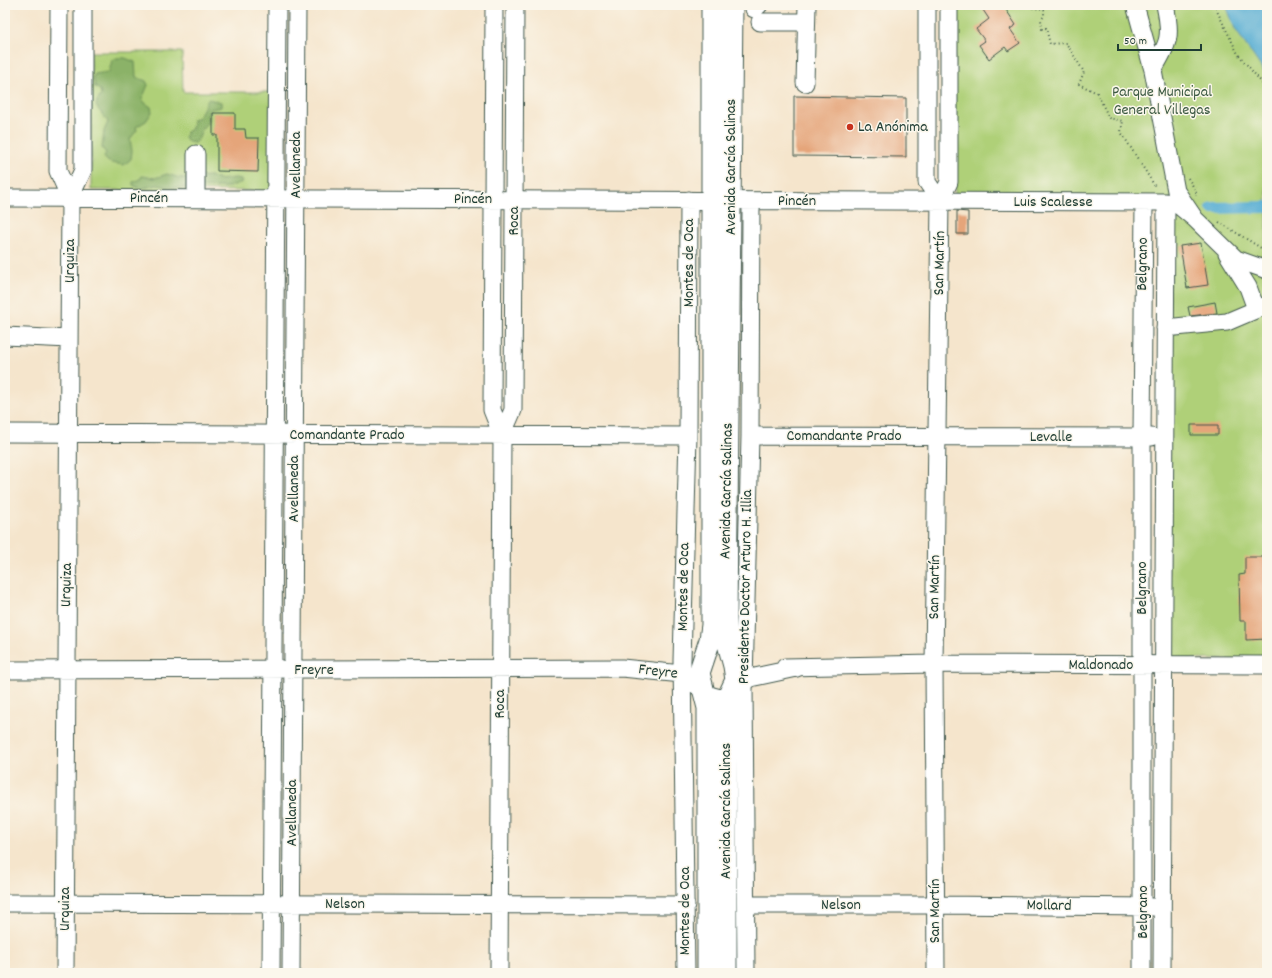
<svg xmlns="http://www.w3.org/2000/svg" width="1272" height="978" viewBox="0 0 1272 978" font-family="Dekko,sans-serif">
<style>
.green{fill:#afd078;stroke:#678656}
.forest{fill:#8bb268;stroke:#55784e}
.water{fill:#57add3;stroke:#3b7584}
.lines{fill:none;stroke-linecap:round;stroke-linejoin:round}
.canal{stroke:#57add3;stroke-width:12}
.building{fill:#e5a57a}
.minor-casing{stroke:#3f564b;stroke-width:19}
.major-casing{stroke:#3f564b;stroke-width:23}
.path{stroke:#3f564b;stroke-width:2;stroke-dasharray:1 3;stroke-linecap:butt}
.minor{stroke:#fff;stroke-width:17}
.major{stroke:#fff;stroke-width:21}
.poi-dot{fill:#c8321e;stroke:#fbf7ec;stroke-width:1.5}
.labels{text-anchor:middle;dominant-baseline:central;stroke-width:3;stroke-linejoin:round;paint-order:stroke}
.park-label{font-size:16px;fill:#3c5a42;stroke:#fbf7ec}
.poi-label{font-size:16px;fill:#1f3d34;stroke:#fbf7ec;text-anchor:start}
.street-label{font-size:16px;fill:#1f3d34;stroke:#fbf7ec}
</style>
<rect width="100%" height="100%" fill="#fbf7ec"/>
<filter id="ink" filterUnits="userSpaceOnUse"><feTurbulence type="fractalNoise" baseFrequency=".025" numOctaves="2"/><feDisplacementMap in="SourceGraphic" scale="8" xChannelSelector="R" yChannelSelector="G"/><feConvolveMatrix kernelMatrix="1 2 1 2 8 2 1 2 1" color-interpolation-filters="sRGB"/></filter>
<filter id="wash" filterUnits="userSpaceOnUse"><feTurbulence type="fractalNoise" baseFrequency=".012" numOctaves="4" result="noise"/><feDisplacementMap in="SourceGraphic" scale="16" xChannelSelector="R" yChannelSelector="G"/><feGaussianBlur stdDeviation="0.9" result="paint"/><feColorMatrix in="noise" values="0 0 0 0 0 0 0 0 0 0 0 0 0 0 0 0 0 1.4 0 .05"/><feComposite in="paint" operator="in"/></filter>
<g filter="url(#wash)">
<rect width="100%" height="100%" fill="#f5e5cc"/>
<path class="green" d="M954,5H1267V660L1168,659L1170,199L955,197Z
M91,52H182L183,92H272V191L91,190Z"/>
<path class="forest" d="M117,58H125L135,62L136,77L146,81L148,85L142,99L145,103L151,107L152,112L146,121L136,127L137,130L130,139L132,151L131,159L124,165C115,163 109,165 104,157L106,153L102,148L104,131L108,122L96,106L97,101L101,95L100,90L95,87L93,77L95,74L109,72L112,60Z
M208,99L221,102V107L211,109L208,113V122L202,129L199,138L195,143L188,142L185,137L186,132L192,129L193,119L199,117Z
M167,174L180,178L210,176L221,180L235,178L240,179L242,182L229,187L174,188L157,185L140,189L133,185V182L140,179L142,176L155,178Z"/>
<path class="water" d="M1226,5H1267V76L1235,29Z"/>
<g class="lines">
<path class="canal" d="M1212,208L1267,207"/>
</g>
<g id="blocks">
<path class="building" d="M989,5H1003L1016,25L1010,29L1020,43L1008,51L1005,47L989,59L979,45L985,41L976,29L989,19L983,10Z
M794,96L906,98V157L794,156Z
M213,113H235V129H245L246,138H259L258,172L217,171V135H213Z
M957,211L968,212V234H957Z
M1201,243L1208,285L1187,288L1180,246Z
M1215,302L1217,313L1190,316L1188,307Z
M1191,425H1218V435H1191Z
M1245,557H1265L1267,639L1246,640V621H1240L1239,575L1245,574Z"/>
</g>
</g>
<g filter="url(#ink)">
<use href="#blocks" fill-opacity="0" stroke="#3f564b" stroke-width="1"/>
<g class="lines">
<defs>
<path id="minor" d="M59,5L58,171L70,198
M494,5L492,410L502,435L499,973
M927,5V182L940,201
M1135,5L1153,70L1176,191L1195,219L1236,259L1267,270
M754,9L759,5
M760,22H806
M1153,70C1169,42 1172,37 1165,5
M805,83L807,5
M196,154V198
M5,198L1166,202L1178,205L1195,219
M1227,253L1248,287L1256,309
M1165,328L1227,322L1267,305
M5,336L69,339
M5,433L688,436
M502,435L513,410L515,5
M750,436L1152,437
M785,667L934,664L1267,665
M5,670L622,668L682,674L709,695L720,698L732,696L750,678L797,668
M5,903L686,905
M746,905H935L1154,907
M65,973L70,198L83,170V5
M271,973L277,5
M291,973L297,5
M686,973L682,661L688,436L689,200
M746,973L744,683L750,436L751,201
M936,973L934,664L940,201L949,182V5
M1142,973V437L1144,202
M1162,973L1166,202"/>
<path id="major" d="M708,973V708L699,673L710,640L712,625V5
M726,973V709L728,697L736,680L734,666L727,640L726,619L732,5"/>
</defs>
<use href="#minor" class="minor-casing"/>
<use href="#major" class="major-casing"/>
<path class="path" d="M1030,5L1032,8L1044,9V16L1041,20L1042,29L1046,28L1050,44L1066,43L1084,72L1079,84L1097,93L1109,118L1123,121L1121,132L1156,188
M1214,5L1238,54L1267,89
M1188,178L1196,191V196
M1219,222L1261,248L1267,250"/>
<use href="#minor" class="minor"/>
<use href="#major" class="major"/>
</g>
</g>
<circle class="poi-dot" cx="850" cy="127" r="4"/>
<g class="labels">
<g class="park-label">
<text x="1162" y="92">Parque Municipal<tspan x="1162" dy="18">General Villegas</tspan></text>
</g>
<g class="poi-label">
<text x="858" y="127">La Anónima</text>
</g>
<g class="street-label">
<text transform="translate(296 165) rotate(-90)">Avellaneda</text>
<text transform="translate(731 167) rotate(-90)">Avenida García Salinas</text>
<text x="149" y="198">Pincén</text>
<text x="473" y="199">Pincén</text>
<text x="797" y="201">Pincén</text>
<text x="1053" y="202">Luis Scalesse</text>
<text transform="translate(514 221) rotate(-90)">Roca</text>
<text transform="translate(70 261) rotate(-90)">Urquiza</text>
<text transform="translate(689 263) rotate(-90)">Montes de Oca</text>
<text transform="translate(940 263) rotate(-89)">San Martín</text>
<text transform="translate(1143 264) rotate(-89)">Belgrano</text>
<text x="347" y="435">Comandante Prado</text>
<text x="844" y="436">Comandante Prado</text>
<text x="1051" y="437">Levalle</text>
<text transform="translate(294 489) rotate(-90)">Avellaneda</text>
<text transform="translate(727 491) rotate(-89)">Avenida García Salinas</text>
<text transform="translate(67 585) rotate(-89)">Urquiza</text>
<text transform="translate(684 587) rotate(-89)">Montes de Oca</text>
<text transform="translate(746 587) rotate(-89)">Presidente Doctor Arturo H. Illia</text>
<text transform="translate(935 587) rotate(-89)">San Martín</text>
<text transform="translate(1142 588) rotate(-90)">Belgrano</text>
<text x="1101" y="665">Maldonado</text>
<text x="314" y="670">Freyre</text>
<text transform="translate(658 672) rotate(7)">Freyre</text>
<text transform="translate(500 704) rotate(-90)">Roca</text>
<text transform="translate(726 811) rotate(-90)">Avenida García Salinas</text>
<text transform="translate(292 813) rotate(-90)">Avellaneda</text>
<text x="345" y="904">Nelson</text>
<text x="841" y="905">Nelson</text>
<text transform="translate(1049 906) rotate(1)">Mollard</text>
<text transform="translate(65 909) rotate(-90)">Urquiza</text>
<text transform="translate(685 911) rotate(-90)">Montes de Oca</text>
<text transform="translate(935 911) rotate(-90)">San Martín</text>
<text transform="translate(1143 912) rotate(-90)">Belgrano</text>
</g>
</g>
<rect width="1272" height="978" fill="none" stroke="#fbf7ec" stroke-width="20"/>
<path d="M1118 44v6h83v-6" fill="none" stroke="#1f3d34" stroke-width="2"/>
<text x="1124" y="44" font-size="12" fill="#1f3d34" stroke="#fbf7ec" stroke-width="3" paint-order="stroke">50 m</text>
</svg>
